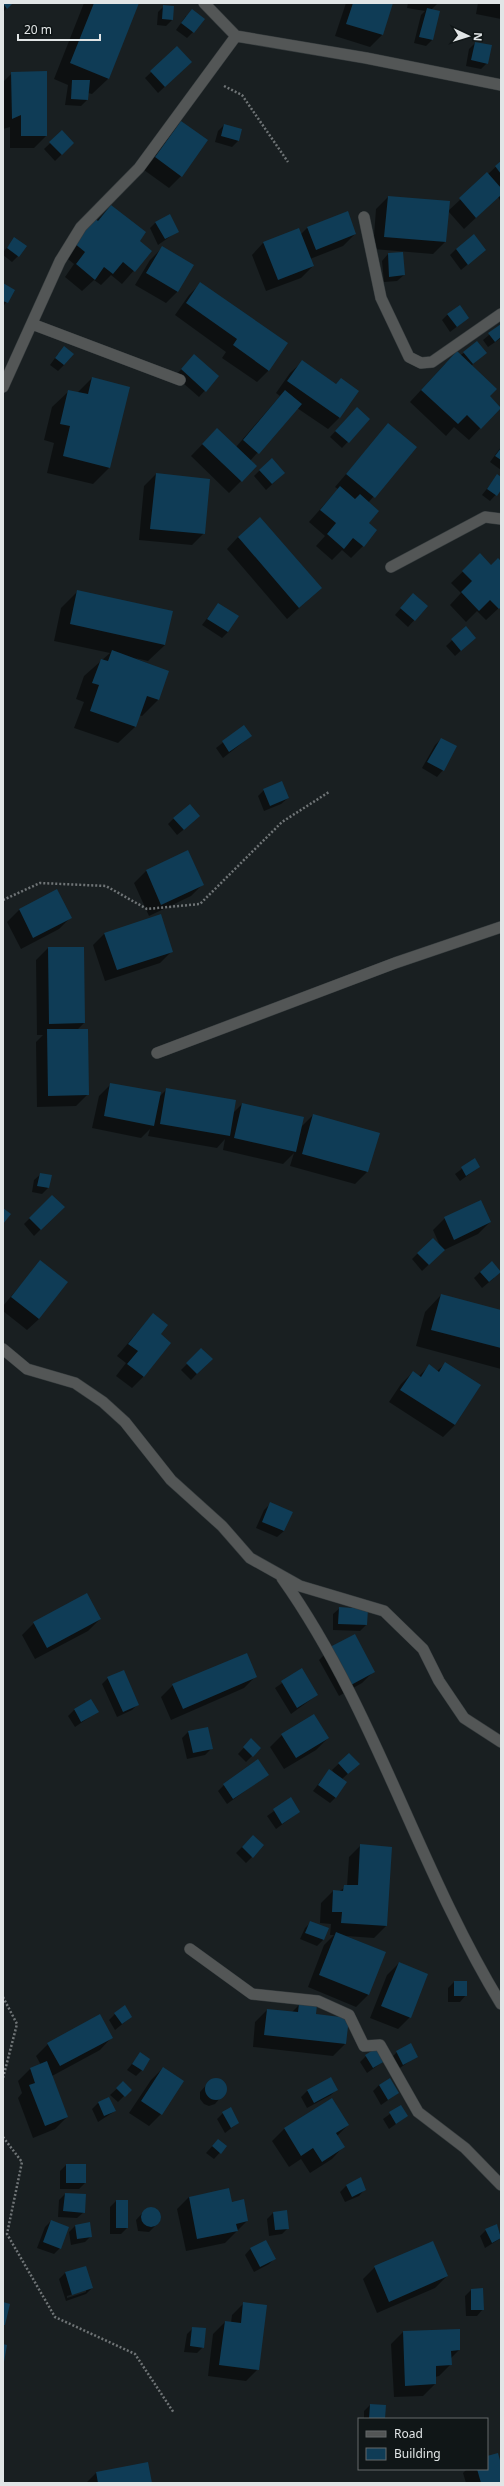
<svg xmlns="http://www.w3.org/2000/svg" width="504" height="2486" viewBox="0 0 504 2486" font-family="'Noto Sans',sans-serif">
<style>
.shadow{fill:#0007;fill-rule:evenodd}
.building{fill:#0f3c56}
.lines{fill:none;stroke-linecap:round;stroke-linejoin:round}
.minor-casing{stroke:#353b3d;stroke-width:12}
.path{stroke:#6f7476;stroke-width:2.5;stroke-dasharray:2 2;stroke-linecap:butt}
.minor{stroke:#535656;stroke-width:11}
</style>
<rect width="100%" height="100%" fill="#191f21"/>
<path class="shadow" d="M3,3H12L3,12Z
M84,3H138L109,78L92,94L88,93L87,100L81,106L65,105L68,85L54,79Z
M346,3H392L382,35L370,47L335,36Z
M408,3H438L431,10L432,40L426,46L414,43L421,15L425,11L407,8Z
M478,3H501V19L476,14Z
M164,6L172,20L166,26L157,25L158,12Z
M186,16L193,32L187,38L176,30Z
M475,43L487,63L481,69L466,66L469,49Z
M177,48L185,68L158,93L145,78Z
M12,73L46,136L34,148H10V127L3,129V82Z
M181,122V176L169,188L144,170L169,134Z
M224,125L240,130L238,141L232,147L215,142L218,131Z
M62,132L73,143L55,161L44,149Z
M501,162V202L498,197L464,229L448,211Z
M388,197L449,202L445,242L433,254L373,249L376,209Z
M111,206L138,241L151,251L122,284L111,275L101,285L94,280L82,291L65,277L74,264L63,255Z
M347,212L355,234L343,246L310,259L313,266L301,278L266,291L252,255L263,243L301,234L307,228Z
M156,222L178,231L158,245L150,228Z
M15,239L18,256L12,262L3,255V252Z
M162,248L178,291L166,303L135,285L150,260Z
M456,249L485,250L461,270L450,255Z
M388,254L404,275L397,281L384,282L382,261Z
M201,283L269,370L257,382L222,358L226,352L175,315L189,295Z
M3,284L14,290L3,307Z
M448,314L468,318L450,332L442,320Z
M501,325V338L488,347L483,340Z
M464,353H485L471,366L489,396L500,407L469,440L454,427L446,436L410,402L445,364Z
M58,354L64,365L58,371L50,365Z
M189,361L218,376L199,397L175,376Z
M302,362L335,385L341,379L340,417L328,429L297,408L250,461L241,481L229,493L191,456L217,429L236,447L280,396L276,393L290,373Z
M92,378L110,467L93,484L47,473L54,443L44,440L52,407L69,391L77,393Z
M351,414L369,419L342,448L330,437Z
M388,425L415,447L368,503L363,546L351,558L342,550L332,560L316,546L325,536L309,522L338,489L335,487Z
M501,447V470L490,462Z
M260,470L284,473L266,490L254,476Z
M156,474L204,533L192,545L139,540L144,486Z
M497,476L501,479V489L490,501L482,495Z
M238,537L308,600L287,619L227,549Z
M480,555L491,567L501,563V606L486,620L477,611L466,622L450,605L461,593L451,583Z
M78,591L165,645L148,661L135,658L168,672L158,700L142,716L139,715L135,727L118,743L74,728L84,702L76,699L84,676L110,653L54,641L61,608Z
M407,601L427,606L408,627L395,615Z
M218,604L228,632L222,638L202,625Z
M466,627L468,644L455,656L446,646Z
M244,726L251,736L223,758L216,748Z
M441,739L443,770L437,777L422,768L435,745Z
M264,790L288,798L281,804L264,811L258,796Z
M174,818L193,822L177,835L168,824Z
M188,851L203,884L191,896L149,916L134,883L146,871Z
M57,890L71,917L59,929L21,949L7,922L19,910Z
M105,933L172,951L160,963L105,981L93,945Z
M48,948L84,1023L77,1030L88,1094L76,1106L37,1107L36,1042L43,1035H37L36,960Z
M111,1084L159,1097L167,1089L232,1114L242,1104L300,1128L313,1115L367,1172L355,1184L290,1166L294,1153L283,1164L223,1150L225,1139L217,1148L148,1136L150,1129L141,1138L92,1128L99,1096Z
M475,1159L479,1167L460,1181L455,1174Z
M41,1174L48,1188L42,1194L32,1192L34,1180Z
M52,1196L63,1207L34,1236L24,1224Z
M445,1218L490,1222L478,1234L444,1250L422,1271L412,1259L418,1253L440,1246L433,1230Z
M40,1262L39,1319L27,1330L3,1311V1306Z
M480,1272L494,1278L482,1288L474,1278Z
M441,1295L501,1311V1369L416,1346L425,1312Z
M153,1314L159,1334L144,1376L132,1388L116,1376L126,1363L117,1356Z
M202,1349L211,1359L191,1380L181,1370Z
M445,1364L480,1386L455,1425L443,1437L389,1402L401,1384L413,1372L419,1376L429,1366L437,1371Z
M270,1504L284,1531L277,1537L256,1528L264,1510Z
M340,1608L366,1625L360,1631L333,1630V1614Z
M100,1619L88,1631L35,1659L22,1635L34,1623Z
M331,1648L374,1671L362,1683L339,1696L319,1660Z
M301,1670L317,1695L291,1714L275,1688Z
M256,1676L244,1688L171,1720L161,1697L173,1685Z
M108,1678L138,1704L132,1710L117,1717L102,1684Z
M74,1710L97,1712L75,1727L68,1716Z
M188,1732L212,1748L205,1755L187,1759L182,1738Z
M282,1735L328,1738L316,1750L284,1769L270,1747Z
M251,1740L260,1748L246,1762L238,1754Z
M349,1754L352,1770L342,1779L336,1797L330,1803L313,1791L329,1770L335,1774L332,1770Z
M267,1775L227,1804L218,1791L224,1785Z
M291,1799L299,1812L276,1829L267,1816Z
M247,1842L252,1857L246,1863L236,1853Z
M361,1845L391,1848L386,1926L374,1938L346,1936L385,1952L368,1995L356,2007L308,1987L324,1945L334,1935H330L331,1924L320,1923L321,1903L333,1891L338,1892L347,1886L349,1857Z
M311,1922L328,1929L323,1940L317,1946L300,1939L305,1928Z
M399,1963L410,2017L398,2029L370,2018L387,1975Z
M454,1982L466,1995L460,2002H448V1988Z
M300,2004L315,2015L345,2044L333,2056L253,2047L255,2022L267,2010L291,2013Z
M115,2014L131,2017L115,2030L109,2020Z
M111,2038L100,2050L52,2076L67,2117L55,2129L33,2138L18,2098L22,2093L18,2081L30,2069L41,2065L36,2056L48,2044Z
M397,2052L417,2056L397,2070L391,2058Z
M140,2054L142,2070L136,2076L127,2070Z
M366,2056L384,2061L367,2073L360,2062Z
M163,2068L161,2114L149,2126L129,2113L151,2080Z
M331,2078L337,2089L331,2095L307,2108L301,2097L307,2091Z
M216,2079L226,2086L225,2092L215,2104L209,2106L204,2104L200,2099V2092L210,2081Z
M123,2083L130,2090L118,2102L110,2095Z
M379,2085L398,2093L381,2105L373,2091Z
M331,2099L348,2125L337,2136L343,2147L332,2159L310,2173L301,2159L289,2167L272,2141L284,2129Z
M98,2103L115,2111L98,2122L92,2109Z
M401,2106L407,2116L389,2129L383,2119Z
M223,2113L238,2123L225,2133L217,2119Z
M218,2140L225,2147L214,2159L206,2153Z
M66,2165L85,2183L79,2189H60V2171Z
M360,2179L365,2189L359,2196L345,2202L340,2192L346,2186Z
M65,2194L85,2195L84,2212L77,2218L58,2217L59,2200Z
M189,2197L231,2203L247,2221L225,2243L186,2251L177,2209Z
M116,2201L127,2228L121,2234H110V2207Z
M152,2208L160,2215V2221L149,2232L138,2231L136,2220L146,2209Z
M273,2213L288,2228L282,2234L269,2236L267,2219Z
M51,2221L60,2248L54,2254L37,2248L45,2227Z
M89,2223L91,2236L85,2242L71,2245L69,2232L75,2226Z
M497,2225L501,2238L485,2248L480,2236L486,2230Z
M251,2248L275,2258L269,2264L254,2272L245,2255Z
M375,2267L447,2276L435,2288L377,2313L363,2279Z
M65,2273L92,2288L86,2294L66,2301L59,2279ZM86,2290V2292L67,2298V2296Z
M471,2290L483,2309L477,2316H466L465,2296Z
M244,2303L258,2369L246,2381L208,2376L213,2334L225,2322L231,2323L232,2315Z
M193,2328L203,2347L197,2353L184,2352L187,2334Z
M403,2332L459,2350L450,2359L451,2364L439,2376L435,2377V2384L423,2396L394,2397L391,2344Z
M370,2405L384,2419H364V2411Z
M487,2457L501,2467V2483H466L463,2473L467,2469H487Z
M147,2463L151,2483H86L96,2473Z"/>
<path class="building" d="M3,3H13L7,9Z
M94,3H139L109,79L70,63Z
M353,3H393L383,35L346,24Z
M163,5L174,6L173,20L162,19Z
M427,8L440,11L433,40L419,37Z
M192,9L205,19L194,33L181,23Z
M475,42L492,45L488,64L471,60Z
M177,46L192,62L165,87L150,71Z
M47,71V136H21V115L12,119L11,72Z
M72,80H90L88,100L71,99Z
M181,121L208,140L182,177L155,157Z
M224,124L242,129L239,141L221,136Z
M62,130L74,143L62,155L49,142Z
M501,161V174L495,166Z
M487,172L501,188V195L476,218L459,198Z
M388,196L450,201L446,242L384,237Z
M111,205L146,232L140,241L152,251L135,272L123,262L113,274L104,267L95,280L76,264L85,252L74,243L94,218L98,221Z
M348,211L356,234L316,250L307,227Z
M170,214L179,232L165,239L155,222Z
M299,228L314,266L278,280L263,242Z
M474,234L486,250L468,265L456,249Z
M14,237L27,246L19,257L7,248Z
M162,246L194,265L178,292L146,273Z
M403,252L405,275L389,277L388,253Z
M200,282L288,343L269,371L233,345L237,339L186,303Z
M3,283L15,290L8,303L3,301Z
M460,305L469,318L457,327L447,314Z
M501,324V337L495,342L488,333Z
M477,341L487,353L473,364L463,352Z
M64,346L74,354L64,365L55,358Z
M457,351L497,389L490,396L501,408L481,429L467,415L458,424L421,390Z
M194,354L219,376L206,392L181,369Z
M302,360L336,384L341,378L359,391L340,418L287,381Z
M92,377L130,387L110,468L63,456L70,426L60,424L68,390L88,394Z
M285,390L302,404L259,454L243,440Z
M357,407L370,419L349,443L335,431Z
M388,423L417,447L375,498L346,474Z
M217,428L257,466L242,482L202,444Z
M501,448V460L495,456Z
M272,458L285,473L272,484L259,470Z
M156,473L210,479L205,534L150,529Z
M497,474L501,477V490L497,496L487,489Z
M340,486L355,499L360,494L379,511L369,523L377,530L364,547L353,538L344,549L327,534L336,523L320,510Z
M260,517L322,588L299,608L238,537Z
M480,553L491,565L498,558L501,561V607L499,609L490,600L479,611L461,592L472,581L462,571Z
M77,590L173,611L165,645L70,624Z
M413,593L428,606L415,621L400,608Z
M218,603L239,616L228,632L207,619Z
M466,626L476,638L461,651L451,639Z
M112,650L169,671L159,700L147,696L136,727L90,711L99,685L92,683L101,659L108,661Z
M244,725L252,736L229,752L222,741Z
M441,738L457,746L444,771L427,762Z
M282,781L289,798L270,806L263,789Z
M190,804L200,816L184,830L173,818Z
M188,850L204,885L161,905L146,870Z
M57,889L72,918L33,938L19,909Z
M161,914L173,952L117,970L104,933Z
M48,947H84L85,1023L49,1024Z
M47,1029H88L89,1095L48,1096Z
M110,1083L161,1092L154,1126L104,1116Z
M166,1088L236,1100L230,1136L160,1124Z
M242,1103L304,1117L296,1152L234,1138Z
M313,1114L380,1133L368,1172L302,1154Z
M475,1158L480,1167L466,1176L461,1167Z
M40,1173L52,1175L49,1188L37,1186Z
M52,1195L65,1207L41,1230L29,1218Z
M481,1200L491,1222L454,1240L444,1217Z
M3,1208L11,1214L3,1224Z
M433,1238L445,1250L429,1265L417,1253Z
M40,1260L68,1282L39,1319L11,1297Z
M492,1261L501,1272L489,1282L480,1272Z
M441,1294L501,1310V1348L431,1330Z
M153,1313L168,1325L161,1334L171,1343L144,1377L127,1364L138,1351L128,1344Z
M201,1348L213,1359L197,1374L186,1363Z
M445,1362L481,1385L455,1425L400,1390L413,1371L421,1377L429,1364L439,1372Z
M270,1502L293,1512L284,1531L262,1522Z
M87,1593L101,1619L47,1648L33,1622Z
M339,1607L368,1609L367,1625L338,1624Z
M355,1634L375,1672L351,1685L330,1647Z
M247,1653L257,1677L183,1709L172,1684Z
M302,1668L318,1695L297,1708L281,1681Z
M124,1670L139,1705L123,1712L107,1677Z
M91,1699L99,1712L81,1722L74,1709Z
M314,1714L329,1738L296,1758L281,1734Z
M208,1727L213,1749L193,1753L188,1731Z
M251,1738L261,1748L253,1757L243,1747Z
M349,1753L360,1764L348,1774L338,1763Z
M258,1759L269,1775L233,1799L223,1784Z
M329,1769L347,1782L336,1798L318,1785Z
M291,1797L300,1812L282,1824L273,1809Z
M253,1835L264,1845L253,1858L242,1847Z
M360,1844L392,1847L387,1926L341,1923L342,1912H332L333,1890L343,1891L344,1885H358Z
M310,1921L329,1928L324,1940L305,1933Z
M336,1932L386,1952L369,1995L319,1975Z
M399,1962L428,1974L411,2018L381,2006Z
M454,1981H467V1996H454Z
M299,2003L317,2005L316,2014L349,2018L346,2044L264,2035L267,2009L298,2012Z
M125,2005L132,2017L122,2024L114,2013Z
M100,2014L113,2038L60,2066L47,2043Z
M411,2043L418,2057L403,2065L396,2051Z
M378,2047L385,2061L373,2068L365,2055Z
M140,2052L150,2059L143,2071L132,2064Z
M47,2061L68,2117L45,2126L29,2085L35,2083L30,2068Z
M163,2067L184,2081L162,2115L141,2101Z
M331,2077L338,2090L314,2103L307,2090Z
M390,2078L399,2093L388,2100L379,2085Z
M205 2089a11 11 0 1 1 22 0a11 11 0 1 1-22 0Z
M123,2081L132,2090L125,2097L116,2088Z
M109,2097L116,2111L104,2116L98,2102Z
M332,2098L349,2125L336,2133L345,2147L322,2162L313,2148L301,2156L284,2128Z
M401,2105L408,2116L396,2124L389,2112Z
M231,2107L239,2123L231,2128L222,2112Z
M218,2139L227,2146L221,2154L212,2146Z
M66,2164H86V2183H66Z
M361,2177L366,2190L352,2197L346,2185Z
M229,2188L232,2202L244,2199L248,2221L236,2224L238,2231L197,2239L189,2197Z
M65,2193L86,2194L85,2213L63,2211Z
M116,2200H128V2228H116Z
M141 2217a10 10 0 1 1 20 0a10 10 0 1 1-20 0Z
M287,2210L289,2229L275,2230L273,2212Z
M51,2220L69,2227L61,2249L43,2242Z
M90,2222L92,2237L77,2239L75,2225Z
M497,2224L501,2238L492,2243L485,2229Z
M266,2240L276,2259L260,2267L250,2248Z
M433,2241L448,2276L389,2302L374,2266Z
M86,2266L93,2288L72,2295L65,2272Z
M483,2288L484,2310H471V2289Z
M3,2302L10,2304L5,2325H3Z
M243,2302L267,2305L259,2370L219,2365L225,2321L241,2323Z
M192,2327L206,2328L204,2348L190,2346Z
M460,2329V2350L451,2351L452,2365L436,2366V2384L405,2386L403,2331Z
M3,2344L7,2345L4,2362H3Z
M370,2404L386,2405L385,2419H369Z
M498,2453L501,2464V2483H481L477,2469H487V2456Z
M148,2462L152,2483H98L96,2472Z"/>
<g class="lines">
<defs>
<path id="minor" d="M204,3L236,36L366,58L501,85
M364,217L381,298L409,357L421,363L432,362L501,314
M32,324L180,380
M3,387L60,261L81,227L139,168L236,36
M391,567L485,517L501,519
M157,1053L395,963L501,927
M3,1349L27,1369L75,1383L103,1402L125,1422L171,1480L222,1526L250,1558L300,1586L384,1611L423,1649L439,1681L464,1718L501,1742
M282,1578C375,1709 418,1868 501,2004
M190,1949L252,1994L318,2001L349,2015L364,2046L380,2045L418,2112L465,2148L501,2185"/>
</defs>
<use href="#minor" class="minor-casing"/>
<path class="path" d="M224,86L242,95L288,162
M3,900L40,883L106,886L147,909L200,904L282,822L329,792
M3,1997L17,2024L3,2078
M3,2137L22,2162L7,2234L55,2317L135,2354L174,2413"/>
<use href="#minor" class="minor"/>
</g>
<rect width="504" height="2486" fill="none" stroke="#e1e5e6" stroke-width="8"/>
<rect x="358" y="2418" width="130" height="52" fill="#101617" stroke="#64696a"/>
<rect x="366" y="2431" width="20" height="6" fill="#535656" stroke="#64696a"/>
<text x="394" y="2438" font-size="12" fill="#e1e5e6">Road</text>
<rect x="366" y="2448" width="20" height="12" fill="#0f3c56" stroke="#64696a"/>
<text x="394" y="2458" font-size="12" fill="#e1e5e6">Building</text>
<g transform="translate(468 36) rotate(94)" stroke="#101617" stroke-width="3" paint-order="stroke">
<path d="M0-3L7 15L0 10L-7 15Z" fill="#e1e5e6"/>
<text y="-6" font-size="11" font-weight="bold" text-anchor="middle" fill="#e1e5e6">N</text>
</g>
<path d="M18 34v6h82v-6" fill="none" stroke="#e1e5e6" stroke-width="2"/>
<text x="24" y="34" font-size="12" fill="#e1e5e6" stroke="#101617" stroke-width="3" paint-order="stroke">20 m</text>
</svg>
